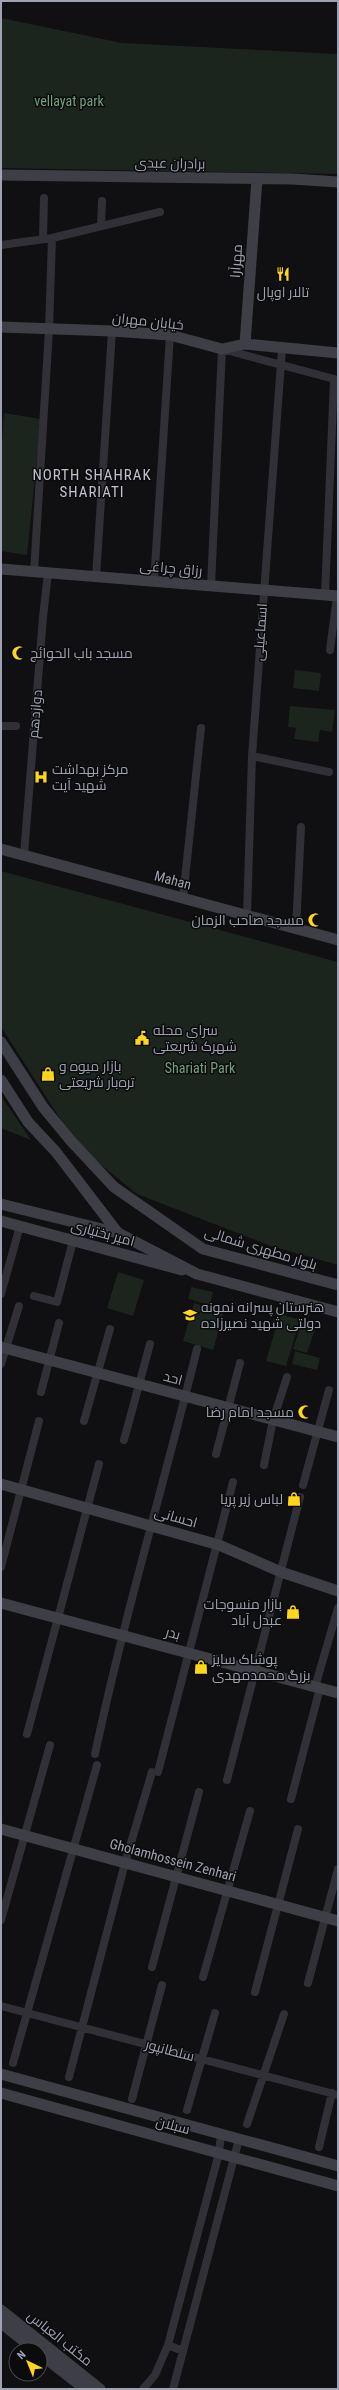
<svg xmlns="http://www.w3.org/2000/svg" width="339" height="2390" viewBox="0 0 339 2390" font-family="'Roboto Condensed',Cairo,sans-serif">
<style>
.green{fill:#1c241e}
.lines{fill:none;stroke-linecap:round;stroke-linejoin:round}
.street{stroke:#303036;stroke-width:8}
.secondary{stroke:#3e3f46;stroke-width:11}
.labels{text-anchor:middle;dominant-baseline:central;stroke-width:3;stroke-linejoin:round;paint-order:stroke}
.park-label{font-size:14px;fill:#75a07e;stroke:#0b0b0c}
.street-label{font-size:14px;fill:#9fa2b3;stroke:#0b0b0c}
.poi-label{font-size:14px;fill:#9fa2b3;stroke:#0b0b0c;text-anchor:start}
.neighbourhood-label{font-size:15px;letter-spacing:1px;fill:#c1c2cf;stroke:#0b0b0c}
</style>
<rect width="100%" height="100%" fill="#100f11"/>
<path class="green" d="M1,18L122,43L338,54V174L1,168Z
M4,413L41,419L27,555L1,551V456Z
M295,670L321,673L319,691L293,688Z
M290,706L335,710L332,732L320,730L318,742L294,739L296,728L288,727Z
M1,871L338,962V1265L271,1246L137,1194L78,1146L1,1027Z
M1,1096L31,1140L1,1128Z
M118,1272L144,1280L133,1316L107,1308Z
M191,1287L213,1292L210,1305L188,1299Z
M194,1303L224,1312L213,1350L183,1341Z
M280,1314L300,1320L286,1366L266,1361Z
M302,1322L316,1326L307,1353L293,1349Z
M295,1351L320,1358L317,1370L292,1364Z"/>
<g class="lines">
<path class="street" d="M101,226L102,201
M43,238L44,198
M1,245L52,238L160,212
M34,572L49,330L52,238
M96,577L112,331
M154,582L170,335
M211,586L222,349L338,380
M325,595L334,379
M330,650L337,596
M1,726H16
M252,756L329,772
M24,855L43,617L48,573
M183,898L201,728
M247,915L252,756L282,349
M296,929L301,827
M1,1294L20,1226
M34,1296L57,1302L73,1241
M1,1364L19,1306
M41,1392L59,1323
M84,1421L110,1329
M124,1440L150,1344
M216,1454L240,1363
M264,1465L273,1420L287,1377
M303,1485L329,1390
M1,1567L39,1421
M315,1687L338,1608
M27,1734L99,1464
M95,1754C124,1617 164,1484 197,1349
M158,1772L233,1482
M227,1780L300,1497
M291,1799L320,1688
M1,1920L50,1745
M152,1967L199,1792
M203,1977L250,1811
M308,1983L338,1869
M255,1992L298,1829
M1,2006L338,2095
M13,2063L97,1765
M69,2077L125,1863L152,1772
M132,2099L162,1985
M187,2110L215,2013
M247,2124L284,2014
M319,2147L332,2093
M168,2345L183,2351
M143,2389L155,2375L168,2345L219,2153L221,2134
M173,2389L239,2139"/>
<path class="secondary" d="M1,175L292,179L338,182
M1,327L112,331L170,335L222,349L245,344L338,353
M245,344L257,179
M1,569L338,596
M1,849L338,940
M1,1042L43,1107L71,1141L114,1187L203,1249L338,1285
M1,1080L28,1122L56,1152L118,1233L197,1274L338,1312
M1,1204L118,1233
M1,1221L182,1270
M1,1347L338,1437
M1,1484L219,1545L281,1572L338,1591
M1,1603L338,1693
M1,1829L338,1921
M1,2074L338,2166
M1,2093L338,2186
M1,2310L100,2389
M1,2323L35,2350
M40,2354L85,2389"/>
</g>
<defs>
<symbol id="restaurant-bare" viewBox="-9 -9 18 18"><path d="M-5-6h1v4h1v-4h1v4h1v-4h1v5L-1.5 .5V6h-2V.5L-5-1ZM5-6V6H3V1.5H1.5Q1.5-4 5-6Z" fill="#ffd61a" stroke="#0b0b0c" stroke-width="2.5" paint-order="stroke"/></symbol>
<symbol id="mosque-bare" viewBox="-9 -9 18 18"><path d="M3.5-4.9A6 6 0 1 0 3.5 4.9A5 5 0 1 1 3.5-4.9Z" fill="#ffd61a" stroke="#0b0b0c" stroke-width="2.5" paint-order="stroke"/></symbol>
<symbol id="hospital-bare" viewBox="-9 -9 18 18"><path d="M-5-5h3v3.5h4V-5h3V5h-3V1.5h-4V5h-3Z" fill="#ffd61a" stroke="#0b0b0c" stroke-width="2.5" paint-order="stroke"/></symbol>
<symbol id="civic-bare" viewBox="-9 -9 18 18"><path d="M-.6-6.5H3V-4.5H.6V-3L4-1V1h2V6H-6V1h2V-1L-.6-3ZM-1.2 2.5V6h2.4V2.5Z" fill="#ffd61a" stroke="#0b0b0c" stroke-width="2.5" paint-order="stroke"/></symbol>
<symbol id="shop-bare" viewBox="-9 -9 18 18"><path d="M-5-2.5h2.3a2.7 3.5 0 0 1 5.4 0H5L5.5 6h-11ZM-1.5-2.5h3a1.5 2.3 0 0 0-3 0Z" fill="#ffd61a" stroke="#0b0b0c" stroke-width="2.5" paint-order="stroke"/></symbol>
<symbol id="school-bare" viewBox="-9 -9 18 18"><path d="M0-5L7-2L0 1L-7-2ZM-4 1L0 2.5L4 1V4Q0 6-4 4Z" fill="#ffd61a" stroke="#0b0b0c" stroke-width="2.5" paint-order="stroke"/></symbol>
</defs>
<g fill-rule="evenodd">
<use href="#restaurant-bare" x="273" y="264" width="20" height="20"/>
<use href="#mosque-bare" x="9" y="643" width="20" height="20"/>
<use href="#hospital-bare" x="31" y="767" width="20" height="20"/>
<use href="#mosque-bare" x="305" y="910" width="20" height="20"/>
<use href="#civic-bare" x="132" y="1028" width="20" height="20"/>
<use href="#shop-bare" x="38" y="1064" width="20" height="20"/>
<use href="#school-bare" x="180" y="1305" width="20" height="20"/>
<use href="#mosque-bare" x="295" y="1402" width="20" height="20"/>
<use href="#shop-bare" x="284" y="1489" width="20" height="20"/>
<use href="#shop-bare" x="283" y="1602" width="20" height="20"/>
<use href="#shop-bare" x="191" y="1657" width="20" height="20"/>
</g>
<g class="labels">
<g class="park-label">
<text x="69" y="101">vellayat park</text>
<text x="200" y="1068">Shariati Park</text>
</g>
<g class="street-label">
<text transform="translate(170 163) rotate(1)">برادران عبدی</text>
<text transform="translate(236 261) rotate(-86)">مهرآرا</text>
<text transform="translate(148 321) rotate(6)">خیابان مهران</text>
<text transform="translate(171 568) rotate(5)">رزاق چراغی</text>
<text transform="translate(260 632) rotate(-86)">اسماعیلی</text>
<text transform="translate(35 714) rotate(-85)">دوازدهم</text>
<text transform="translate(173 880) rotate(15)">Mahan</text>
<text transform="translate(103 1233) rotate(15)">امیر بختیاری</text>
<text transform="translate(261 1248) rotate(17)">بلوار مطهری شمالی</text>
<text transform="translate(173 1378) rotate(15)">احد</text>
<text transform="translate(176 1517) rotate(16)">احسانی</text>
<text transform="translate(173 1633) rotate(15)">بدر</text>
<text transform="translate(173 1860) rotate(15)">Gholamhossein Zenhari</text>
<text transform="translate(170 2050) rotate(15)">سلطانپور</text>
<text transform="translate(173 2125) rotate(15)">سبلان</text>
<text transform="translate(60 2338) rotate(39)">مکتب العباس</text>
</g>
<g class="poi-label">
<text x="283" y="292" text-anchor="middle">تالار اوپال</text>
<text x="30" y="653">مسجد باب الحوائج</text>
<text x="52" y="769">مرکز بهداشت<tspan x="52" dy="16">شهید آیت</tspan></text>
<text x="304" y="920" text-anchor="end">مسجد صاحب الزمان</text>
<text x="153" y="1030">سرای محله<tspan x="153" dy="16">شهرک شریعتی</tspan></text>
<text x="59" y="1066">بازار میوه و<tspan x="59" dy="16">تره‌بار شریعتی</tspan></text>
<text x="201" y="1307">هنرستان پسرانه نمونه<tspan x="201" dy="16">دولتی شهید نصیرزاده</tspan></text>
<text x="294" y="1412" text-anchor="end">مسجد امام رضا</text>
<text x="283" y="1499" text-anchor="end">لباس زیر پریا</text>
<text x="282" y="1604" text-anchor="end">بازار منسوجات<tspan x="282" dy="16">عبدل آباد</tspan></text>
<text x="212" y="1659">پوشاک سایز<tspan x="212" dy="16">بزرگ محمدمهدی</tspan></text>
</g>
<g class="neighbourhood-label">
<text x="92" y="475">NORTH SHAHRAK<tspan x="92" dy="17">SHARIATI</tspan></text>
</g>
</g>
<rect width="339" height="2390" fill="none" stroke="#9fa2b3" stroke-width="4"/>
<g transform="translate(28 2362) rotate(317)"><circle r="19" fill="#0b0b0c" stroke="#46474f"/>
<path d="M0-3L7 15L0 10L-7 15Z" fill="#ffd61a"/>
<text y="-6" font-size="11" font-weight="bold" text-anchor="middle" fill="#9fa2b3">N</text>
</g>
</svg>
